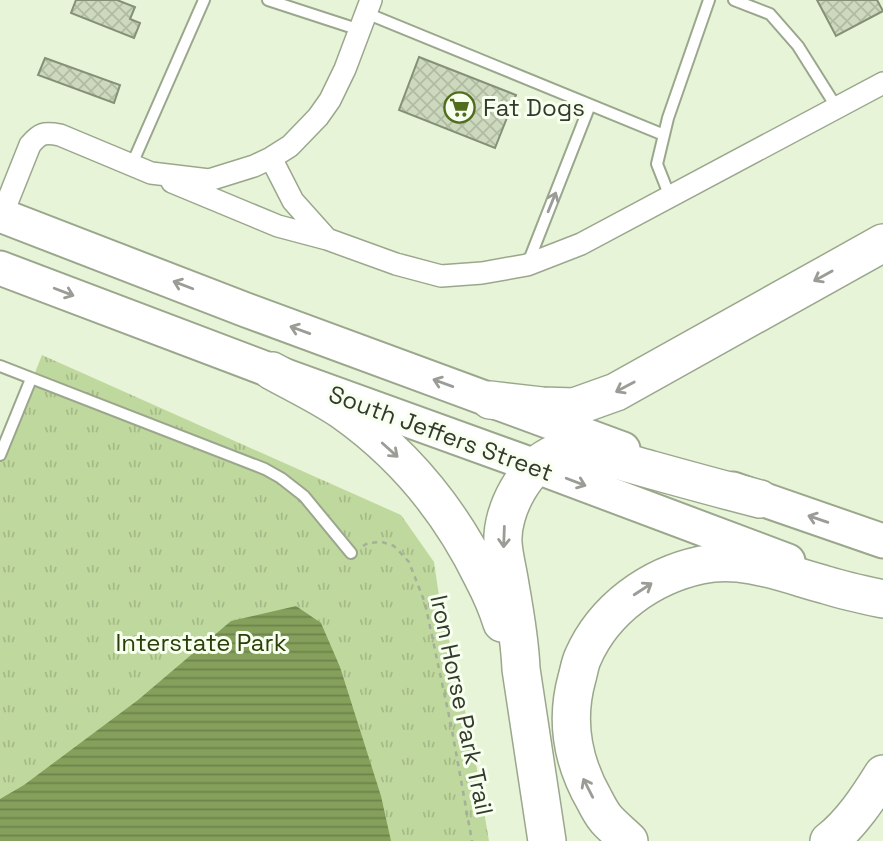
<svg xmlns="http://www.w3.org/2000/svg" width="883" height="841" viewBox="0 0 883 841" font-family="'Space Grotesk',sans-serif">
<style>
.grass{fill:url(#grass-tufts)}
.water{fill:url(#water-rules)}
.building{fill:url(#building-cross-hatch);stroke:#859077;stroke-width:2}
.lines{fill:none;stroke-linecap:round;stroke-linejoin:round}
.service-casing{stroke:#9ba78d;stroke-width:14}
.minor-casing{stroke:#9ba78d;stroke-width:24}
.trunk-casing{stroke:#9ba78d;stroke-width:37}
.motorway-casing{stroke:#9ba78d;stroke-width:40}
.path{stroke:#a5af99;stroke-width:2.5;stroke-dasharray:5 5;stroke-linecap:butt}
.service{stroke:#fff;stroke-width:10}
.minor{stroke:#fff;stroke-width:21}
.trunk{stroke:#fff;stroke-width:33}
.motorway{stroke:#fff;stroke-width:37}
.oneway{stroke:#9a9c96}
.labels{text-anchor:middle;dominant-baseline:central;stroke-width:6;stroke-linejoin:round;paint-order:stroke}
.poi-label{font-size:24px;fill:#34392e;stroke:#f7ffee;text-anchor:start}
.street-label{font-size:24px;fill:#34392e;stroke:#f7ffee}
.park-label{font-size:24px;fill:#2d3e0a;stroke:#f7ffee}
</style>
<defs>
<pattern id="grass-tufts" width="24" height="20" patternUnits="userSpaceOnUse" patternTransform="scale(1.75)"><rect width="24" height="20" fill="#bfd89d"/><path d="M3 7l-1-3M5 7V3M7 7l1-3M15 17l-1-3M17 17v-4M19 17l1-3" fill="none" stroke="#a5ba88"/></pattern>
<pattern id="water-rules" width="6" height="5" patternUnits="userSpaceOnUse" patternTransform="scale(1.75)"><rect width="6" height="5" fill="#84a05b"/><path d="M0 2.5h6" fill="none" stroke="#6d834c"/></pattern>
<pattern id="building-cross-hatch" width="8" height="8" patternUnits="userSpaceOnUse" patternTransform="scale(1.75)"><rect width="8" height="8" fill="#cdd9bd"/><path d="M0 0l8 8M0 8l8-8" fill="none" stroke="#b1bba3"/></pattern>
</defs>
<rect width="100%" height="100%" fill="#e7f4d8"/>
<path class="grass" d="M42,355L401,515L434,562L439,596L473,746L489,841H0V461Z"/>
<path class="water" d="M296,606L321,623L340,667L381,796L391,841H0V799L24,785L138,700L231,621Z"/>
<path class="building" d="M76,0H117L135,7L130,19L140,23L134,38L71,13Z
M817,0H877L883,11L836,36Z
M419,57L516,95L495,148L399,110Z
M45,58L120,85L114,103L38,75Z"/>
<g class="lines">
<defs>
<path id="service" d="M268,0L360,30
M734,0L770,14L798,46L837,108
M366,13L664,135
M132,164L204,0
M670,197L657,164L668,118L709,0
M528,263L590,105
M0,366L265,469L281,478L304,496L351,553
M0,455L31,379"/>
<path id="minor" d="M271,158L293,201L327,239L396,264L441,276L482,273L527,265L581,244L883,83
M172,182L278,226L327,239
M0,220L30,145C40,133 44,132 60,135L151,173L209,180L254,166L271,158L290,146L318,117L330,100L345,69L371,0"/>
<path id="trunk" d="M0,215L246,310L623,449
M0,268L272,371L535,466L788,561
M733,489L883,541"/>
<path id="motorway" d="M272,371C296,384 321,396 343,411C405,455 450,510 483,578C491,593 497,607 502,623
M490,400L542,406L574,407L616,392L883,243
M547,841L521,669C520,641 515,613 510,585C508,571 504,557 503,543C501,511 526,463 558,453C580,447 629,464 652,470C688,480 724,490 760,499
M629,841C622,834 613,827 606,819C602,814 598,807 595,801C573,763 565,721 577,678C579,671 580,663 583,657C604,609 650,576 701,565C744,556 785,574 826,585C845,591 864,595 883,599
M829,841C851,824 868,798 883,774"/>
</defs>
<use href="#service" class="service-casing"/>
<use href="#minor" class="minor-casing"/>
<use href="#trunk" class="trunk-casing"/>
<use href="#motorway" class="motorway-casing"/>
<path class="path" d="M363,546L368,543L382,542L394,546L409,562L425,603L451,725L472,841"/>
<use href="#service" class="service"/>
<use href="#minor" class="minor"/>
<use href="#trunk" class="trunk"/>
<use href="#motorway" class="motorway"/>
</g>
<defs><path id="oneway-shaft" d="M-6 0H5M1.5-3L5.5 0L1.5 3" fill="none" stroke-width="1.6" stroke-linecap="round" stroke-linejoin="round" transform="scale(1.75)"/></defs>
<g class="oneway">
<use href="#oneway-shaft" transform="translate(552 202) rotate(-68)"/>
<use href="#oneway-shaft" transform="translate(823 276) rotate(151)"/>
<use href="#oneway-shaft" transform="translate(183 285) rotate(-159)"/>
<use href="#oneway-shaft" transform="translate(64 292) rotate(21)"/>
<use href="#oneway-shaft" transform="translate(300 330) rotate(-160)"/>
<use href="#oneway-shaft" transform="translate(443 383) rotate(-160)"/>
<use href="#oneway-shaft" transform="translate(625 387) rotate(152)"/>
<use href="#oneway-shaft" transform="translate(390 450) rotate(42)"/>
<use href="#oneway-shaft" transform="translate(576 482) rotate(21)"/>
<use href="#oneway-shaft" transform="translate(818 519) rotate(-161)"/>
<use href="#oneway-shaft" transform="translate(504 537) rotate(92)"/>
<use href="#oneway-shaft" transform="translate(643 589) rotate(-33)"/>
<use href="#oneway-shaft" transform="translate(588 788) rotate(-117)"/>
</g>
<defs>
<symbol id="supermarket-ring" viewBox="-11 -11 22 22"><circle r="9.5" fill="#f7ffee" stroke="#516c1f" stroke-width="1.5"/><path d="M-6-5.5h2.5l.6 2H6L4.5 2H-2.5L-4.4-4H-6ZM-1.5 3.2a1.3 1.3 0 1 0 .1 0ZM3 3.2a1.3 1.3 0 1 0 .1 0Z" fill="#516c1f"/></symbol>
</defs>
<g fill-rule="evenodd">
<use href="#supermarket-ring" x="442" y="90" width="35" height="35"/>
</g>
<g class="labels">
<g class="poi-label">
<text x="483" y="107">Fat Dogs</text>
</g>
<g class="street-label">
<text transform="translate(441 433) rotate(20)">South Jeffers Street</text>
<text transform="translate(462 705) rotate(78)">Iron Horse Park Trail</text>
</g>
<g class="park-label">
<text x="201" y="642">Interstate Park</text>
</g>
</g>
</svg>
